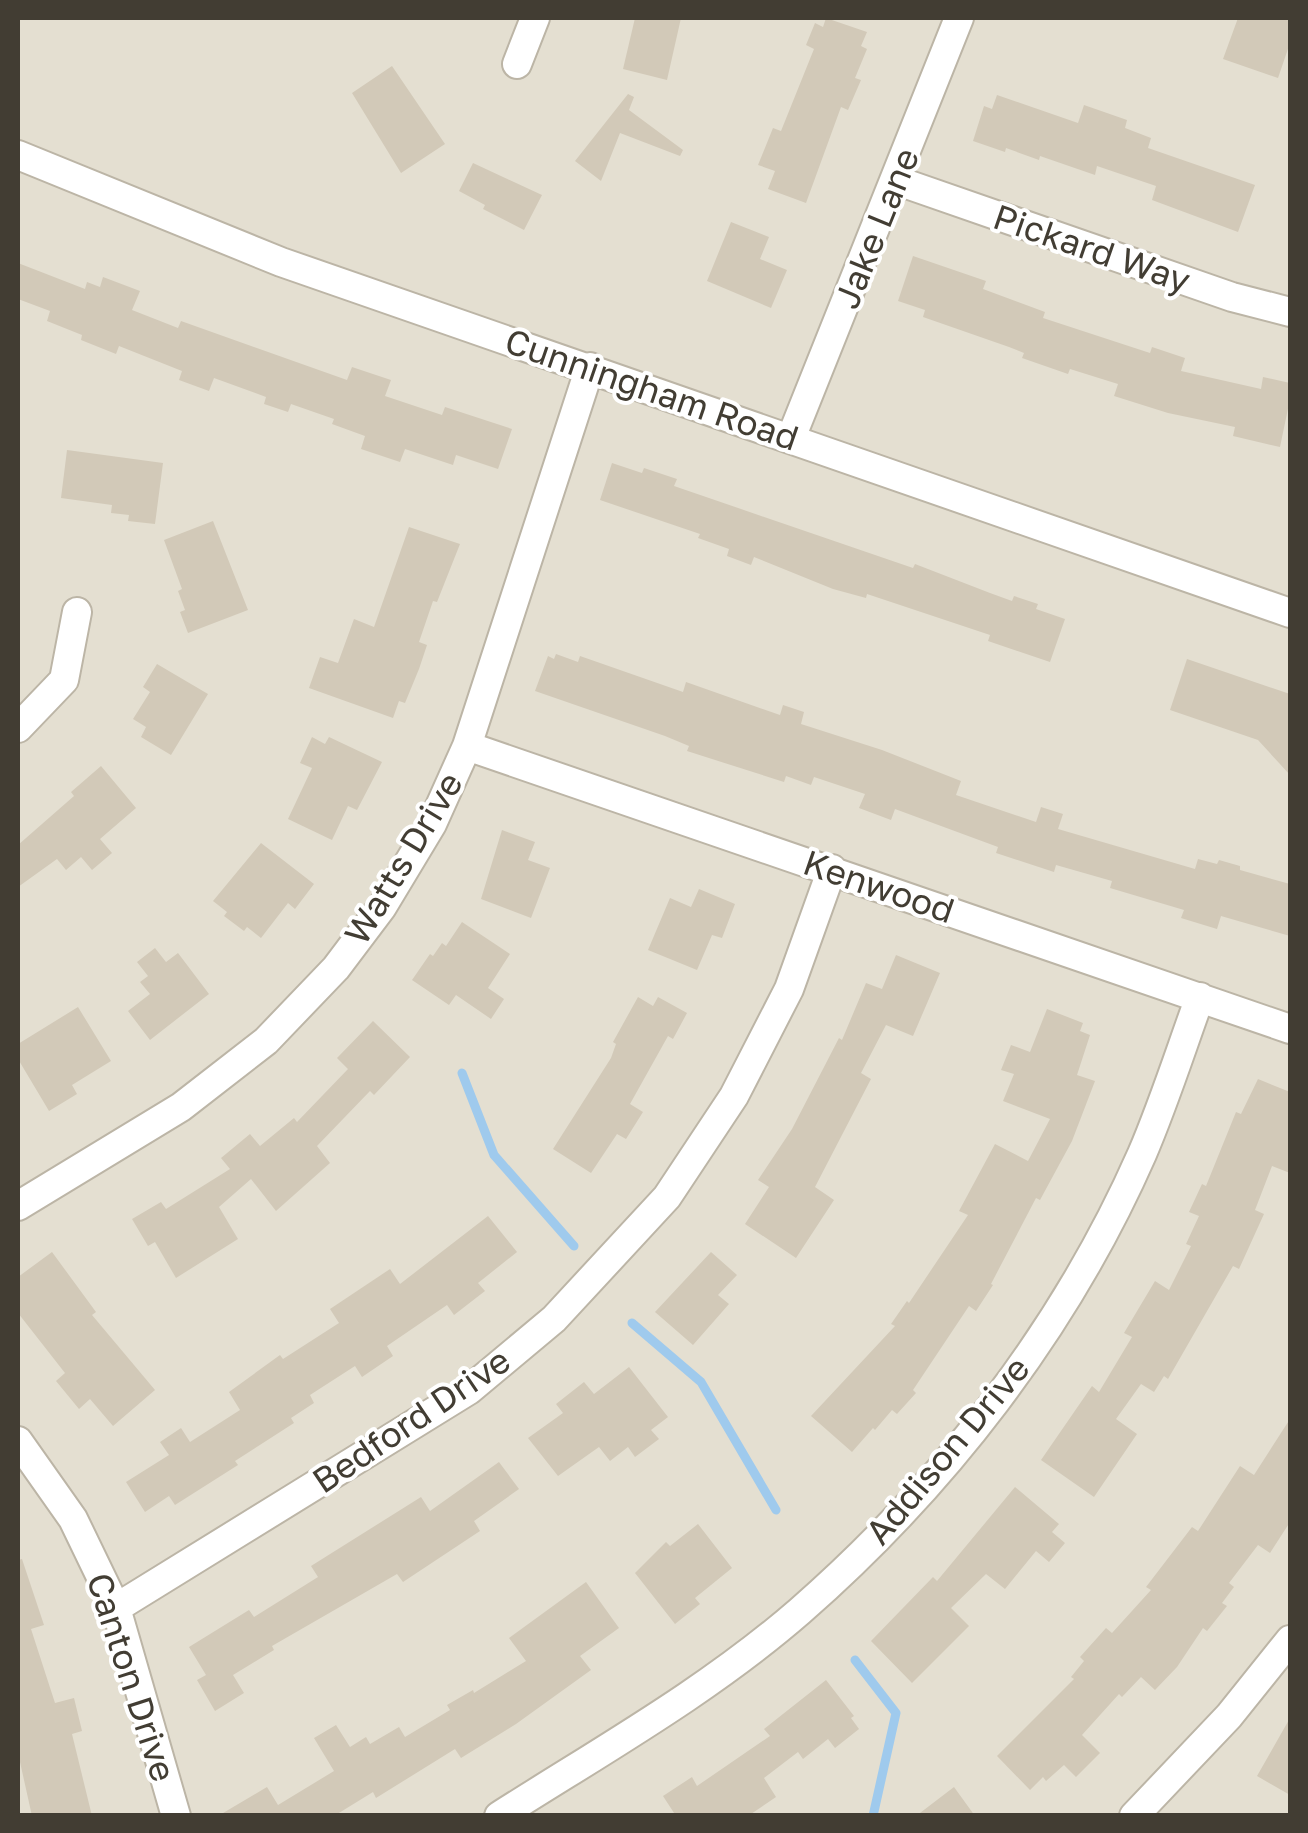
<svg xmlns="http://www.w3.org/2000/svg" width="1308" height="1833" viewBox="0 0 1308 1833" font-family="'Golos Text',sans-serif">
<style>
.residential{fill:#e4dfd1}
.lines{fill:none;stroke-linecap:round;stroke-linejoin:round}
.stream{stroke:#9fcaed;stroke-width:9}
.building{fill:#d2c9b8}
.street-casing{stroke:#bcb5a6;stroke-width:32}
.street{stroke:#fff;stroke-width:28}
.labels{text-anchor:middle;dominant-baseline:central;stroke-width:8;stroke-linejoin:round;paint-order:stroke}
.street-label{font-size:35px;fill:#423d33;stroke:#fff}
</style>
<rect width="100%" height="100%" fill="#f1ede2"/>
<path class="residential" d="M18,18H1290V1815H18Z"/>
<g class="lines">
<path class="stream" d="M462,1073L494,1155L574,1246
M632,1323L701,1382L776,1510
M855,1660L896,1713L873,1816"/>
</g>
<path class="building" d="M635,18H681L667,80L623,69Z
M826,18L867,32L861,46L867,49L855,78L861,80L848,110L841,107L806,203L768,189L775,171L758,165L773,128L781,131L814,49L806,45L815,23L823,27Z
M1238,18H1290V43L1278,78L1223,59Z
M392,66L445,144L401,173L352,93Z
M628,94L634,97L629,110L683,150L680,156L620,133L601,181L575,161Z
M997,95L1078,123L1084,105L1127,120L1125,128L1151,138L1148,148L1255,185L1238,232L1152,200L1156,186L1097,166L1095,175L1040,156L1039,160L1006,148L1005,152L973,141L984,106L992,109Z
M473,163L542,195L524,230L483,209L485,205L459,191Z
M731,222L769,237L760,259L787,270L771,308L707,281Z
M913,256L986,281L983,289L1045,312L1043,318L1150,353L1152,347L1185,358L1181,371L1261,389L1263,377L1290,383V399L1280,447L1233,436L1235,427L1168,413L1114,396L1118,384L1070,369L1068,374L1022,358L1024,353L1009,347L923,317L925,310L898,301Z
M18,263L85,289L87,282L100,287L103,277L140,291L132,310L178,328L181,321L347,380L352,367L391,380L385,396L442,415L445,407L512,429L498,469L456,455L453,465L405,449L400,462L361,449L365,436L332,424L334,419L291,404L288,412L264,404L266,397L214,378L209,391L179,380L182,371L119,346L116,354L81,340L82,335L47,321L50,311L18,299Z
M67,450L163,463L155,524L128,521L129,515L111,513L112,505L61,498Z
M612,463L642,473L644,468L677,479L674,486L913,568L915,564L990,593L1012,601L1014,596L1038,604L1036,609L1065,619L1050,662L988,641L990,635L867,594L866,598L833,589L754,557L751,565L727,556L729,549L698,538L700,534L600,500Z
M213,521L248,610L188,633L180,612L185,610L178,591L182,589L164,540Z
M409,527L460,544L437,602L433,601L419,642L427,645L419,669L405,703L399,701L393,718L309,688L320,657L338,663L354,619L374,627Z
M556,654L578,662L580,656L683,692L686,682L780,715L783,705L804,712L801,724L882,750L961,781L956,795L1036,822L1041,807L1063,814L1058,829L1195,869L1198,859L1217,864L1219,860L1240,866V870L1290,884V936L1221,916L1217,929L1181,918L1184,910L1110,888L1112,881L1056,865L1054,872L996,853L998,847L895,809L891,820L859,808L865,794L814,777L811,785L786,776L784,782L687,751L689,746L665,736L535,691L548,656L554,659Z
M1187,659L1290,694V775L1258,740L1170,710Z
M157,664L208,694L171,755L141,737L146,727L133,719L150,692L143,687Z
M312,737L325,744L329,737L382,762L357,810L348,806L332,840L288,819L312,768L300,763Z
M101,766L136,808L100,839L112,853L92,870L81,857L66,870L57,859L18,887V845L74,796L71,792Z
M502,830L535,842L528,860L550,868L531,918L481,899Z
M261,843L314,884L295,909L288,903L261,938L247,927L244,931L224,916L227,912L213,901Z
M699,889L735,904L722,938L712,935L697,970L648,950L670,898L691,907Z
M462,922L510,954L488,988L504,999L491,1019L456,995L449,1005L412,980L430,954L433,956L442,943L446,946Z
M155,948L166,962L178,953L209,994L150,1040L128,1011L150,994L140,982L148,976L137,962Z
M896,955L940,973L913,1036L886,1025L861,1073L871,1079L815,1187L834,1200L796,1258L745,1224L769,1187L758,1180L792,1129L839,1038L842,1040L866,983L882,989Z
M638,997L653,1006L658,997L687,1013L673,1039L668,1036L630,1104L643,1112L626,1139L617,1134L591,1173L553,1149L611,1058L616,1044L613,1042Z
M78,1007L111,1061L72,1085L77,1094L49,1111L18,1059V1044Z
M1047,1009L1083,1023L1080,1031L1090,1035L1077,1075L1095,1081L1072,1141L1040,1200L1036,1198L991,1284L993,1285L976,1311L969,1306L913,1390L916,1393L897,1414L892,1410L875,1430L873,1428L852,1452L811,1416L895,1326L891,1324L907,1301L909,1303L968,1215L959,1211L995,1144L1028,1161L1050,1119L1003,1101L1014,1074L1001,1070L1011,1045L1030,1052Z
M373,1021L410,1057L374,1095L370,1091L317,1146L330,1163L276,1211L251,1179L219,1207L238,1239L176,1278L155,1242L148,1246L132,1219L161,1202L166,1209L230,1169L221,1158L250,1134L260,1146L294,1118L297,1122L348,1069L337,1058Z
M1258,1079L1290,1092V1173L1272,1166L1255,1210L1264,1214L1239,1269L1233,1266L1168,1379L1164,1376L1154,1392L1141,1384L1116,1419L1137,1434L1094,1497L1041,1460L1092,1386L1099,1392L1132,1337L1124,1333L1155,1281L1169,1290L1191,1246L1186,1244L1199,1216L1189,1212L1202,1184L1206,1186L1236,1112L1241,1114Z
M488,1216L517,1252L478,1283L485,1291L454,1315L447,1305L387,1346L393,1356L362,1377L355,1366L310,1395L314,1403L291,1418L294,1423L235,1461L238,1465L175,1505L169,1496L145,1512L126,1482L169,1455L160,1442L181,1428L190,1442L240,1410L229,1392L280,1355L283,1359L339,1323L330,1309L390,1269L400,1284Z
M52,1252L96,1312L92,1315L155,1390L113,1426L90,1399L79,1409L56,1381L65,1373L18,1313V1277Z
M711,1252L737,1275L718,1295L729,1304L693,1345L655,1312Z
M629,1367L668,1417L651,1430L659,1439L635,1457L628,1447L610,1461L599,1447L558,1476L528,1438L563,1413L556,1404L584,1382L594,1394Z
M1290,1419V1522L1270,1553L1258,1545L1229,1583L1234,1587L1222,1603L1227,1606L1207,1631L1203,1628L1177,1667L1155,1690L1141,1677L1122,1697L1119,1694L1082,1735L1100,1753L1076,1777L1064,1765L1046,1781L1043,1777L1030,1790L997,1756L1074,1679L1071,1677L1084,1661L1080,1657L1106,1628L1112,1633L1151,1590L1146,1587L1192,1527L1198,1531L1240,1466L1254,1475Z
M499,1462L519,1489L474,1521L480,1531L403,1582L397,1574L272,1646L274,1650L233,1675L244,1693L215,1711L197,1680L206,1675L189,1647L249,1610L254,1617L318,1577L311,1566L421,1497L430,1511Z
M1015,1487L1059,1524L1052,1532L1065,1543L1049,1562L1036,1551L1005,1589L986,1574L951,1608L969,1626L912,1683L871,1641L933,1577L937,1581Z
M698,1524L732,1568L695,1598L700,1604L675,1624L635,1573L666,1542L670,1546Z
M22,1559L44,1625L31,1629L55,1703L74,1698L82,1731L72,1734L92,1816H32L18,1753V1560Z
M586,1582L619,1628L580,1656L591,1670L516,1724L461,1758L455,1749L376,1798L373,1792L334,1816H218L267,1787L278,1805L334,1771L314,1738L336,1725L350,1747L366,1737L370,1744L399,1727L405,1737L450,1710L447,1705L473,1690L474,1693L526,1661L509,1638Z
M826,1680L854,1716L851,1718L859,1729L835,1748L828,1739L803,1759L798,1752L764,1778L776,1797L748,1816H676L663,1796L692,1777L697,1786L770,1736L764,1729Z
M1290,1718V1795L1257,1776Z
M954,1787L975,1816H916Z"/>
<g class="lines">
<defs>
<path id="street" d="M517,64L535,18
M18,155L281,262L1290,613
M895,180L1232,297L1290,312
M791,438L959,18
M18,728L64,680L77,612
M467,746L1290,1029
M18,1206L181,1107L266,1041L336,968L382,907L432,824L467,746L590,367
M18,1441L73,1519L116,1608L176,1816
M116,1608L469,1390L554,1319L667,1197L734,1096L789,989L832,869
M499,1816C601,1751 708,1691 800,1611C943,1486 1065,1329 1142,1154C1164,1103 1181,1049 1200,997
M1134,1816L1229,1716L1290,1640"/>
</defs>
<use href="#street" class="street-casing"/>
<use href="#street" class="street"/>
</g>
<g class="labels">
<g class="street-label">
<text transform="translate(876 228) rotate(-68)">Jake Lane</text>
<text transform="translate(1092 248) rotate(19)">Pickard Way</text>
<text transform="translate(652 389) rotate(19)">Cunningham Road</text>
<text transform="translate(403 858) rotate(-59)">Watts Drive</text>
<text transform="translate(879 886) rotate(19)">Kenwood</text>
<text transform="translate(411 1420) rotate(-34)">Bedford Drive</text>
<text transform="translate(947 1450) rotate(-50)">Addison Drive</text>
<text transform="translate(132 1677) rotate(72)">Canton Drive</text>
</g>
</g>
<rect width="1308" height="1833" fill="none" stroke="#423d33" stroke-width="40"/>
</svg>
